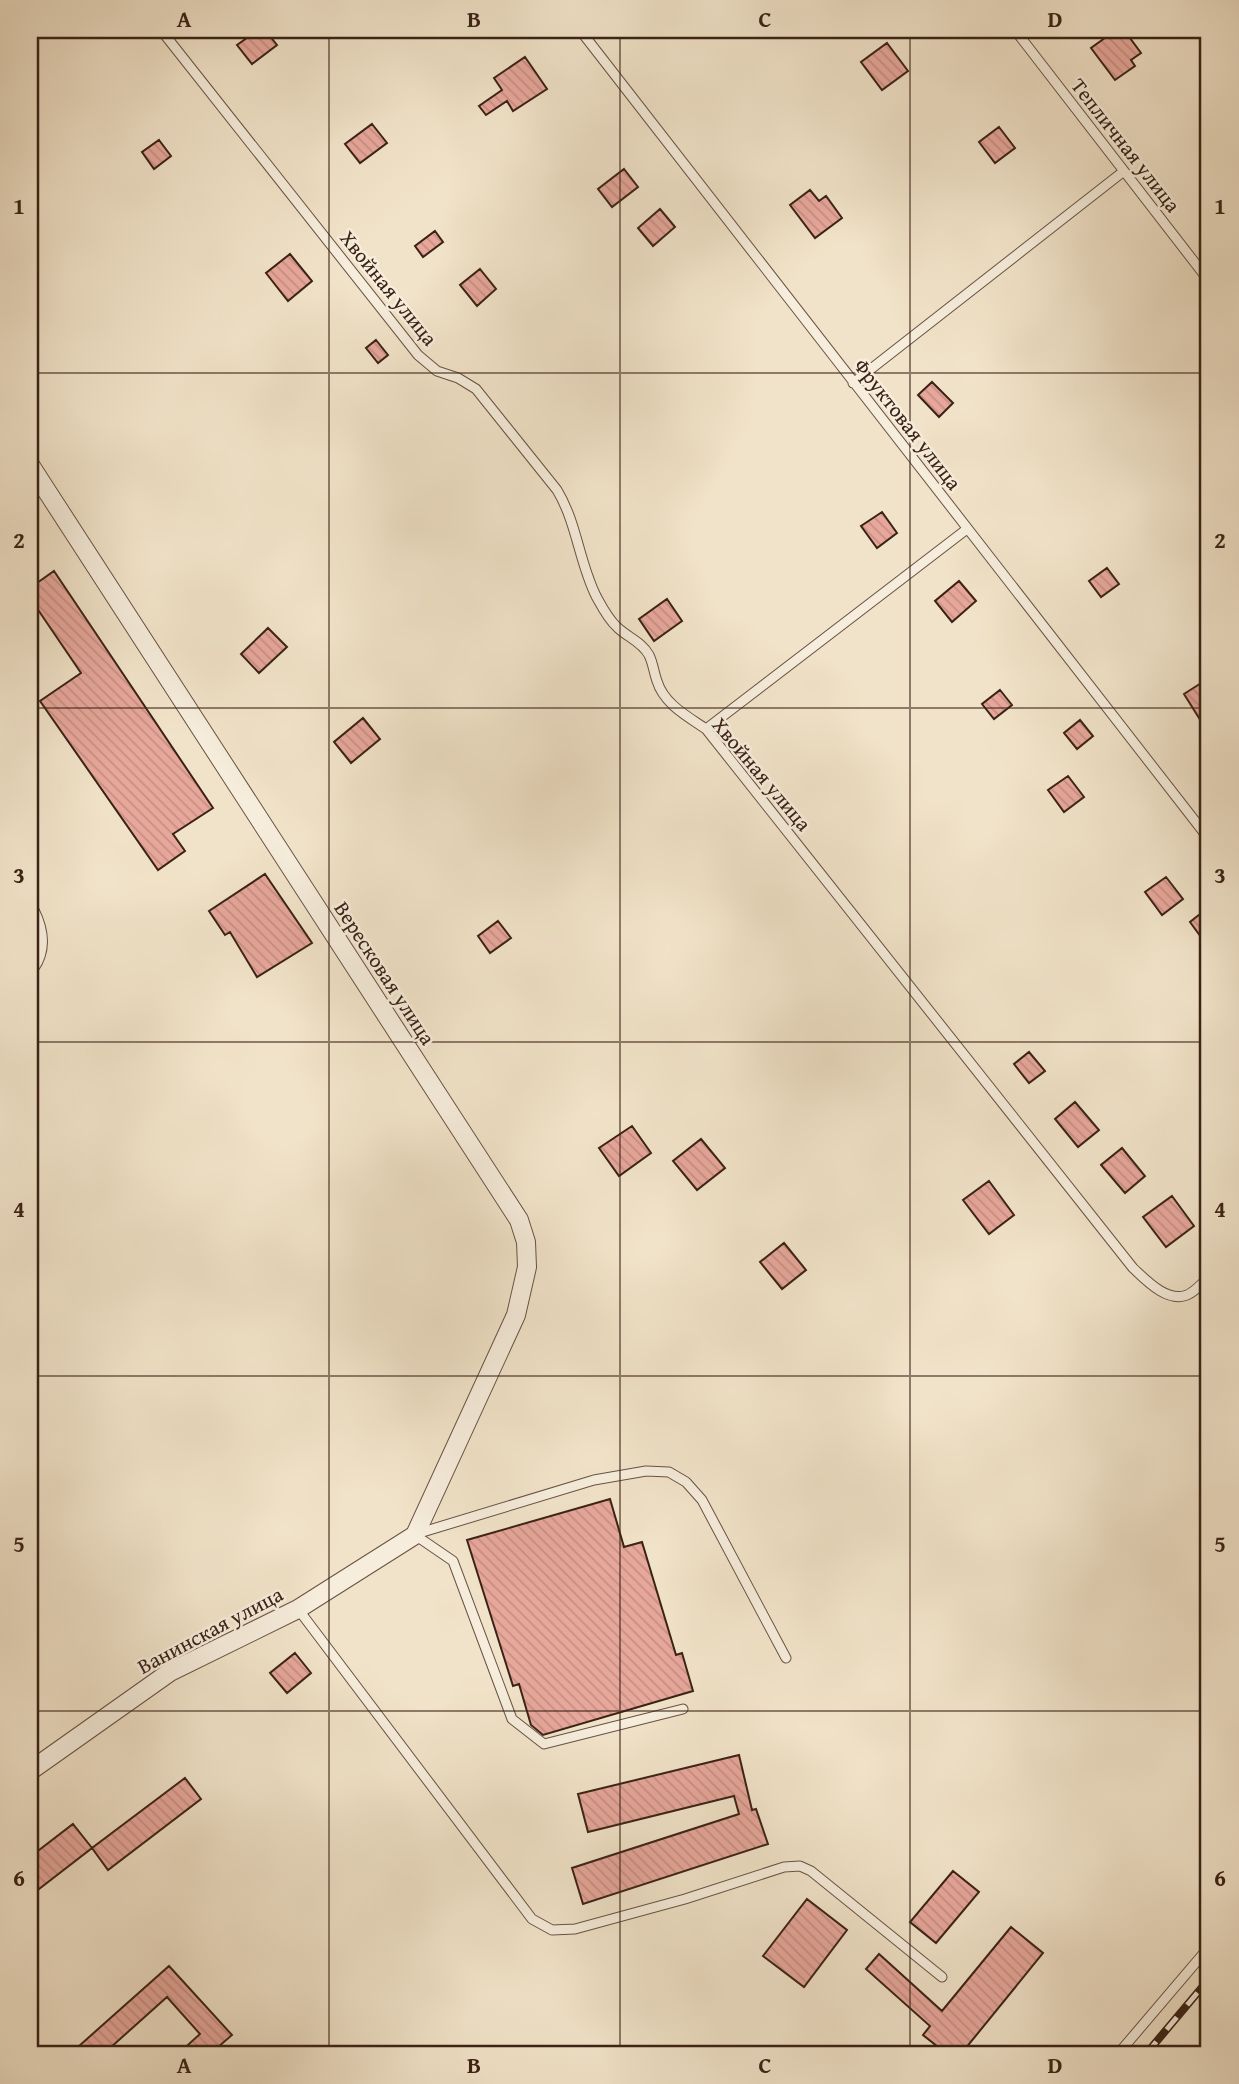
<svg xmlns="http://www.w3.org/2000/svg" width="1239" height="2084" viewBox="0 0 1239 2084" font-family="'Gentium Book Plus',serif">
<style>
.building{fill:url(#building-back-hatch);stroke:#3a2216;stroke-width:2}
.lines{fill:none;stroke-linecap:round;stroke-linejoin:round}
.service-casing{stroke:#685243;stroke-width:11}
.minor-casing{stroke:#685243;stroke-width:20}
.service{stroke:#f6eddc;stroke-width:9}
.minor{stroke:#f6eddc;stroke-width:18}
.rail-casing{stroke:#3a2216;stroke-width:8}
.rail{stroke:#f6eddc;stroke-width:5;stroke-dasharray:16;stroke-linecap:butt}
.grid{fill:none;stroke:#3a2216;stroke-width:2;stroke-opacity:0.55}
.labels{text-anchor:middle;dominant-baseline:central;stroke-width:5;stroke-linejoin:round;paint-order:stroke}
.street-label{font-size:21px;fill:#3a2216;stroke:#f6eddc}
.neatline{fill:none;stroke:#3a2216;stroke-width:2.5}
.grid-label{font-size:23px;text-anchor:middle;font-weight:bold;fill:#3a2216}
</style>
<defs>
<pattern id="building-back-hatch" width="6" height="6" patternUnits="userSpaceOnUse" patternTransform="scale(1.75)"><rect width="6" height="6" fill="#e7a79b"/><path d="M-1 5l2 2M0 0l6 6M5-1l2 2" fill="none" stroke="#c78f85"/></pattern>
</defs>
<rect width="100%" height="100%" fill="#f1e3c9"/>
<filter id="stains"><feTurbulence type="fractalNoise" baseFrequency=".00286" numOctaves="4"/><feColorMatrix values="0 0 0 0 .2 0 0 0 0 .09 0 0 0 0 .02 0 0 0 .5 -.17"/></filter>
<radialGradient id="worn" r=".72"><stop offset=".6" stop-color="#630" stop-opacity="0"/><stop offset="1" stop-color="#630" stop-opacity=".3"/></radialGradient>
<path class="building" d="M258,30H265L277,45L252,64L237,45Z
M1116,30H1124L1141,53L1131,60L1135,66L1115,80L1091,48Z
M887,43L908,71L882,90L861,62Z
M525,57L547,89L513,111L507,101L486,115L479,106L502,90L494,78Z
M372,124L387,143L360,163L345,144Z
M999,127L1015,148L995,163L979,142Z
M159,140L171,156L154,169L142,152Z
M624,169L638,187L612,207L598,189Z
M810,190L819,201L826,196L842,218L815,238L790,205Z
M660,209L675,227L653,246L638,228Z
M435,231L443,242L423,257L415,246Z
M290,254L312,281L288,301L266,273Z
M480,269L496,289L477,306L460,285Z
M376,340L388,355L378,363L366,348Z
M932,382L953,403L939,417L918,395Z
M882,512L897,533L877,548L861,526Z
M1107,568L1119,584L1101,597L1089,581Z
M54,571L213,808L173,834L185,851L158,870L40,701L81,673L30,598V588Z
M959,581L976,601L952,622L935,601Z
M667,599L682,621L654,641L639,619Z
M268,628L287,647L259,673L241,654Z
M1209,678V734L1184,694Z
M1000,690L1012,705L994,719L982,704Z
M363,718L380,739L351,763L334,742Z
M1080,720L1093,736L1077,749L1064,733Z
M1068,776L1084,797L1064,812L1048,790Z
M265,874L312,943L257,977L230,932L225,935L209,911Z
M1166,877L1183,899L1162,915L1145,892Z
M1209,907V948L1190,922Z
M498,921L511,938L490,953L478,936Z
M1029,1052L1045,1071L1029,1083L1014,1064Z
M1075,1102L1099,1130L1078,1147L1055,1119Z
M632,1126L651,1153L619,1176L599,1148Z
M701,1139L725,1168L697,1190L673,1161Z
M1122,1148L1145,1176L1125,1193L1101,1165Z
M989,1181L1014,1215L989,1234L963,1200Z
M1172,1196L1194,1226L1166,1247L1143,1217Z
M784,1243L806,1270L782,1289L760,1262Z
M610,1499L624,1547L642,1542L676,1655L682,1653L693,1691L543,1735L531,1725L519,1684L513,1686L467,1540Z
M295,1653L311,1673L287,1693L270,1673Z
M739,1755L752,1810L756,1809L768,1844L583,1904L572,1868L739,1814L734,1796L588,1832L578,1794Z
M185,1778L201,1799L108,1870L92,1848Z
M73,1824L92,1848L30,1896V1857Z
M953,1871L979,1892L936,1943L910,1922Z
M807,1899L847,1930L804,1987L763,1956Z
M1011,1927L1043,1953L961,2054H947L923,2035L930,2026L866,1969L879,1954L942,2011Z
M169,1966L232,2035L210,2054H178L200,2034L167,1997L110,2048L116,2054H86L79,2046Z"/>
<g class="lines">
<defs>
<path id="service" d="M161,30L418,355L437,371L458,378L476,389L557,490C577,523 579,562 596,596C602,607 608,619 617,627C627,637 642,642 649,655C653,663 654,673 657,681C664,704 687,716 706,729L1133,1268C1146,1280 1167,1303 1187,1295C1195,1292 1203,1282 1209,1277
M580,30L1209,839
M1015,30L1209,281
M853,383L1124,171
M706,729L967,529
M416,1534L594,1480L646,1471L669,1472L686,1482L702,1500L786,1658
M415,1535L453,1561L512,1719L544,1744L683,1709
M298,1609L532,1919L552,1930L575,1929L685,1899L784,1867L800,1866L811,1871L942,1977
M1118,2054L1209,1947"/>
<path id="minor" d="M30,465L519,1220L526,1242L527,1267L516,1315L415,1535L298,1609L170,1672L30,1771
M30,912C39,930 42,949 30,966"/>
</defs>
<use href="#service" class="service-casing"/>
<use href="#minor" class="minor-casing"/>
<use href="#service" class="service"/>
<use href="#minor" class="minor"/>
<defs>
<path id="rail" d="M1146,2054L1209,1979"/>
</defs>
<use href="#rail" class="rail-casing"/>
<use href="#rail" class="rail"/>
</g>
<path class="grid" d="M329,30V2054M620,30V2054M910,30V2054M30,373H1209M30,708H1209M30,1042H1209M30,1376H1209M30,1711H1209"/>
<g class="labels">
<g class="street-label">
<text transform="translate(1126 145) rotate(52)">Тепличная улица</text>
<text transform="translate(389 288) rotate(51)">Хвойная улица</text>
<text transform="translate(908 424) rotate(52)">Фруктовая улица</text>
<text transform="translate(762 774) rotate(50)">Хвойная улица</text>
<text transform="translate(385 973) rotate(57)">Вересковая улица</text>
<text transform="translate(210 1630) rotate(-28)">Ванинская улица</text>
</g>
</g>
<rect width="1239" height="2084" fill="none" stroke="#f1e3c9" stroke-width="77"/>
<rect x="38" y="38" width="1162" height="2008" class="neatline"/>
<g class="grid-label">
<text x="184" y="27">A</text>
<text x="474" y="27">B</text>
<text x="765" y="27">C</text>
<text x="1055" y="27">D</text>
<text x="19" y="214">1</text>
<text x="1220" y="214">1</text>
<text x="19" y="548">2</text>
<text x="1220" y="548">2</text>
<text x="19" y="883">3</text>
<text x="1220" y="883">3</text>
<text x="19" y="1217">4</text>
<text x="1220" y="1217">4</text>
<text x="19" y="1552">5</text>
<text x="1220" y="1552">5</text>
<text x="19" y="1886">6</text>
<text x="1220" y="1886">6</text>
<text x="184" y="2073">A</text>
<text x="474" y="2073">B</text>
<text x="765" y="2073">C</text>
<text x="1055" y="2073">D</text>
</g>
<rect width="100%" height="100%" filter="url(#stains)"/>
<rect width="100%" height="100%" fill="url(#worn)"/>
</svg>
